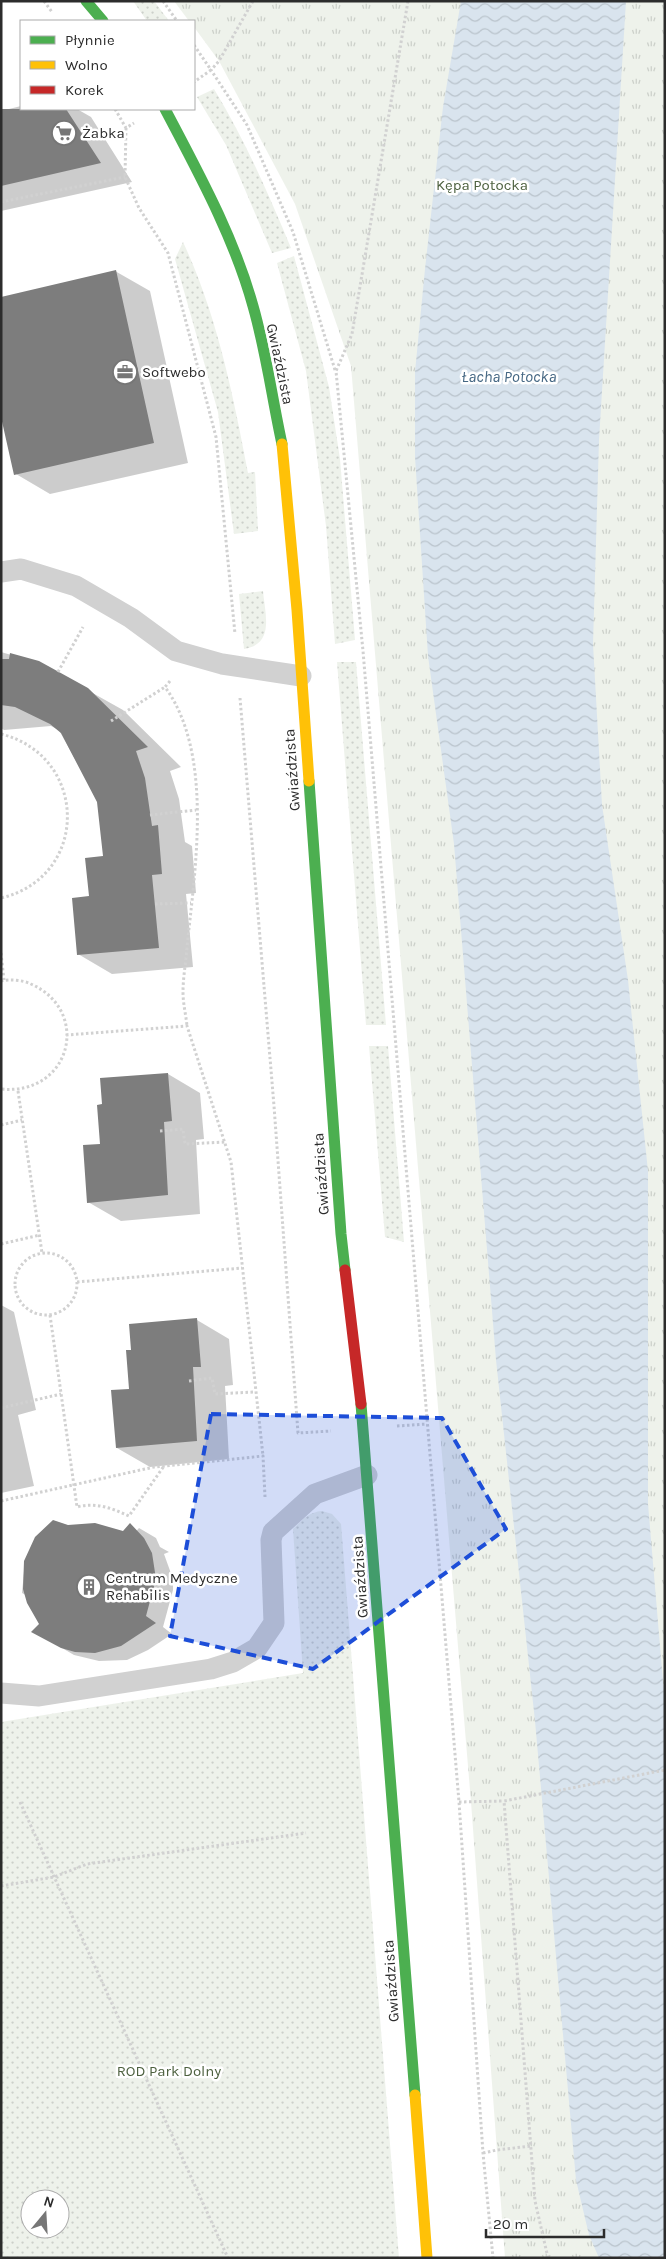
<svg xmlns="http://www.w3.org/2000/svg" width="666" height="2259" viewBox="0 0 666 2259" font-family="Karla,sans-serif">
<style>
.grass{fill:url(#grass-dots);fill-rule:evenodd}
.park{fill:url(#park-tufts)}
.water{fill:url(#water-waves)}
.shadow{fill:#0003}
.building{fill:#7d7d7d}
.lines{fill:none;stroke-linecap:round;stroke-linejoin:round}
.path{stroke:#d1d1d1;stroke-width:3;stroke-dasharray:2.5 2.5;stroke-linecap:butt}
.lane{stroke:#d1d1d1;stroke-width:21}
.fast{stroke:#4caf50;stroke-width:11}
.slow{stroke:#ffc107;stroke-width:11}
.jam{stroke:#c62828;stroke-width:11}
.marked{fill:#1d4ed8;fill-opacity:0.2;stroke:#1d4ed8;stroke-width:4;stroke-dasharray:10 6;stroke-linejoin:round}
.labels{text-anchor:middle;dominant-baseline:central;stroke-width:5;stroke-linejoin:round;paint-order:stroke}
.poi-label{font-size:15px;fill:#2c2c2c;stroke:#fff;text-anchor:start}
.park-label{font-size:15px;fill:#4d613f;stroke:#fff}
.street-label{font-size:15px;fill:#2c2c2c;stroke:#fff}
.water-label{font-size:16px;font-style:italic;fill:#456783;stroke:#fff}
</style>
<defs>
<pattern id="grass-dots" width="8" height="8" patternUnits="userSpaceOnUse" patternTransform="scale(1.25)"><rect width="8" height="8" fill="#eef2eb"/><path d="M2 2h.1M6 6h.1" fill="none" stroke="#ccd0ca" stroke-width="1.8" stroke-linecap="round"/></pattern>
<pattern id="park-tufts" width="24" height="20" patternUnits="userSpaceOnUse" patternTransform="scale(1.25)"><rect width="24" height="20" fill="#eef2eb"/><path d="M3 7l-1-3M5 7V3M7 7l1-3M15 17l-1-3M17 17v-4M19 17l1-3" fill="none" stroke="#ccd0ca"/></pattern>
<pattern id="water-waves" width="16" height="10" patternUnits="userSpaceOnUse" patternTransform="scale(1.25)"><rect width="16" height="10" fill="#d9e4ee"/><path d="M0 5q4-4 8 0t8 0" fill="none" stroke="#bac4cc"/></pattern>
</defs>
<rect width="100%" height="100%" fill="#fff"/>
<path class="grass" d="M133,1H154L169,21H147Z
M214,89C245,140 268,193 291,248L272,253L226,145L197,97Z
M183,242C217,315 233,394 248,473L255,472L258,531L234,534L218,412L175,259Z
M294,256L329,387L340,459L355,640L335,644L326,526L306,371L277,263Z
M263,591C265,614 275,644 244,649L239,594Z
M337,662H356L386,1025H366Z
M369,1046H388L404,1242L385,1237Z
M322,1511L332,1514L341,1524L399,2258H1V1722L303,1673L293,1529C302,1520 309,1512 322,1511ZM30,2199H60V2229H30Z"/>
<path class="park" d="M174,1H665V2258H505L471,1802L351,366L295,204L219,61L194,27V21H189Z"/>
<path class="water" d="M461,1H626L599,440L593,644L602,805L628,980L648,1171V1504L665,1705V2258H599L589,2235L576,2180L535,1721L496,1360L454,844L428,656L415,457V372L425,269L443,107Z"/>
<path class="shadow" d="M21,106V109H77L91,117L132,182L1,211V111Z
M115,271L150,291L188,463L50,494L16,474Z
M1,652L39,663L123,710L181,767L170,771L179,799L185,842L192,846L196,893L186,894L193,967L112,974L78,954L90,897L104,857L98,801L59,730L51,726L4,730L1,728Z
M168,1074L200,1093L204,1139L196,1140L200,1214L121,1221L88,1202L102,1145Z
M1,1305L14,1312L36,1410L18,1415L34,1486L1,1493Z
M197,1320L229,1339L233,1385L225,1386L229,1459L150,1467L117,1448L130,1390L132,1351Z
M67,1526L132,1536L139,1528L156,1538L160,1547L169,1552L164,1554L173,1579V1590L163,1627L172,1634L148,1650L127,1660L99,1661L74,1655L33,1631L79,1587L39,1602L22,1593L25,1561Z"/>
<path class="building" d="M1,109H66L101,163L1,186Z
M116,270L154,443L14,475L1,417V297Z
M10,653L39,661L88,688L148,747L136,751L145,778L152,826L158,825L162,874L152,875L159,948L77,955L72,898L89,896L85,858L103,856L97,802L61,733L50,724L15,707L1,705V659H9Z
M168,1073L172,1121L164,1122L168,1195L87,1203L83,1145L100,1144L97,1105L102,1104L100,1078Z
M197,1318L201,1367H193L197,1441L116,1448L111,1390L129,1389L126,1350H131L129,1324Z
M53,1520L68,1525L95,1523L123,1531L130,1523L144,1538L152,1553L156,1579L146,1616L156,1623L121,1646L95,1653L75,1652L61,1648L31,1632L39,1624L27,1603L23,1589L24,1561L35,1537Z"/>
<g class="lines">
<path class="path" d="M44,1L52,12
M163,1L177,21
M253,1L219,61L211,70L247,125L293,232L335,370
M408,1L352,334L336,371L363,651L459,1802L483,2153L493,2258
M194,45L211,70L194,82
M115,109L126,128L134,123
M126,128L125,177L139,208L168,253L216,437L235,634
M1,202L125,177
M58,672L83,627
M170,681L165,687C214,754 195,869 187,947C186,962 183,977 183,992C183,1004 186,1015 187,1026
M240,698L274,1106L298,1433L331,1431
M111,721L165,687
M1,734C89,756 90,877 1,898
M150,815L196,810
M155,904L191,903
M1,953L4,980
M1,981C10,979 23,980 31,984C92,1011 71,1096 1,1089
M66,1035L187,1026L231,1162L263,1456
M18,1091L42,1253
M1,1125L22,1120
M160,1131L183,1129L185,1144L225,1142
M1,1244L40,1235
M15 1284a31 31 0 1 1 62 0a31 31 0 1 1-62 0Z
M77,1282L242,1268
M50,1315L77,1507C95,1502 112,1508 129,1516L164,1466
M189,1381L212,1378L215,1394L255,1392
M1,1408L61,1394
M397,1426L427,1424
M1,1501L154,1467L263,1456L265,1497
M20,1802L228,2258
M459,1802L504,1801
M1,1886L54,1877L87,1864L306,1833
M483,2153L497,2150L531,2146
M548,2258L535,2201L504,1801L665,1770"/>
<path class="lane" d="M1,572L21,569L76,586L131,618L176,651L222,664L301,676
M1,1693L39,1696L211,1669L233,1662L257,1648L274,1623L271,1540L273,1532L315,1494L367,1475"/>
<path class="fast" d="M86,1L103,21
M165,109C198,172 234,237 253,306C266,351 272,398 282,444
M309,781L341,1234L345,1270
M361,1404L415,2095"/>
<path class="slow" d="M282,444L297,610L309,781
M415,2095L427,2258"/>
<path class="jam" d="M345,1270L361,1404"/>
</g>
<path class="marked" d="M211,1414L442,1418L506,1529L313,1669L170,1636Z"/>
<defs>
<symbol id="supermarket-ring" viewBox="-11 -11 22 22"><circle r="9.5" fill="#fff" stroke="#767676" stroke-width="1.5"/><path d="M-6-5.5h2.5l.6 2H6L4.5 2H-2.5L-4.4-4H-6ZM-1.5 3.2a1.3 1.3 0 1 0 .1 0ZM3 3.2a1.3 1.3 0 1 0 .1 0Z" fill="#767676"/></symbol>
<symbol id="office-ring" viewBox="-11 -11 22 22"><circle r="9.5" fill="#fff" stroke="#767676" stroke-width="1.5"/><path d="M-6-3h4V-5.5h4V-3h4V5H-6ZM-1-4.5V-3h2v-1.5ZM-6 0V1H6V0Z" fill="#767676"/></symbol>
<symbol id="building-ring" viewBox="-11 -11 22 22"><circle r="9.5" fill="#fff" stroke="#767676" stroke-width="1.5"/><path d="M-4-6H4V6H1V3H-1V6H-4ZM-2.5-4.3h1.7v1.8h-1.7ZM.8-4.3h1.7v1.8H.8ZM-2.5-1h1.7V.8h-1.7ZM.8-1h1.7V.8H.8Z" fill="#767676"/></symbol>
</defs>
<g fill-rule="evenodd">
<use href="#supermarket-ring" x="50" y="119" width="28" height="28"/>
<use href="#office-ring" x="111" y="358" width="28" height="28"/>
<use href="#building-ring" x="75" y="1573" width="28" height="28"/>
</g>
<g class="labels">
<g class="poi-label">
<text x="82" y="133">Żabka</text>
<text x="142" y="372">Softwebo</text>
<text x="106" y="1578">Centrum Medyczne<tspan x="106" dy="17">Rehabilis</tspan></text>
</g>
<g class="park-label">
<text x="482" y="185">Kępa Potocka</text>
<text x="169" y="2071">ROD Park Dolny</text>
</g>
<g class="street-label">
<text transform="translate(280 364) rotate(78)">Gwiaździsta</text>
<text transform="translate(292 770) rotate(-94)">Gwiaździsta</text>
<text transform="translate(321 1174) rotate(-94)">Gwiaździsta</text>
<text transform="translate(360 1577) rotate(-94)">Gwiaździsta</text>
<text transform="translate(391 1981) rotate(-94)">Gwiaździsta</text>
</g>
<g class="water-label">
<text x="509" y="376">Łacha Potocka</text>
</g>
</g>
<rect width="666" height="2259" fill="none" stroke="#2c2c2c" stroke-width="5"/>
<rect x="20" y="20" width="175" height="90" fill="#ffffff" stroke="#ababab"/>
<rect x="30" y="36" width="25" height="8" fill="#4caf50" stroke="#ababab"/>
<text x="65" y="45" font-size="15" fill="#2c2c2c">Płynnie</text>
<rect x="30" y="61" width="25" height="8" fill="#ffc107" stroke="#ababab"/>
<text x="65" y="70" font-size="15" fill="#2c2c2c">Wolno</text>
<rect x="30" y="86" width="25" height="8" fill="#c62828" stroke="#ababab"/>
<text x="65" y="95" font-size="15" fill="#2c2c2c">Korek</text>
<g transform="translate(45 2214) rotate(18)"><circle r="24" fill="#ffffff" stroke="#ababab"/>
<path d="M0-4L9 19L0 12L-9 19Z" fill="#767676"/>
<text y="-8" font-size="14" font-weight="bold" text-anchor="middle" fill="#2c2c2c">N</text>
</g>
<path d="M486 2229v8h118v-8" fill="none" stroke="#2c2c2c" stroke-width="2.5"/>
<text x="493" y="2229" font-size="15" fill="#2c2c2c" stroke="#ffffff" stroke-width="4" paint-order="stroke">20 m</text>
</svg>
